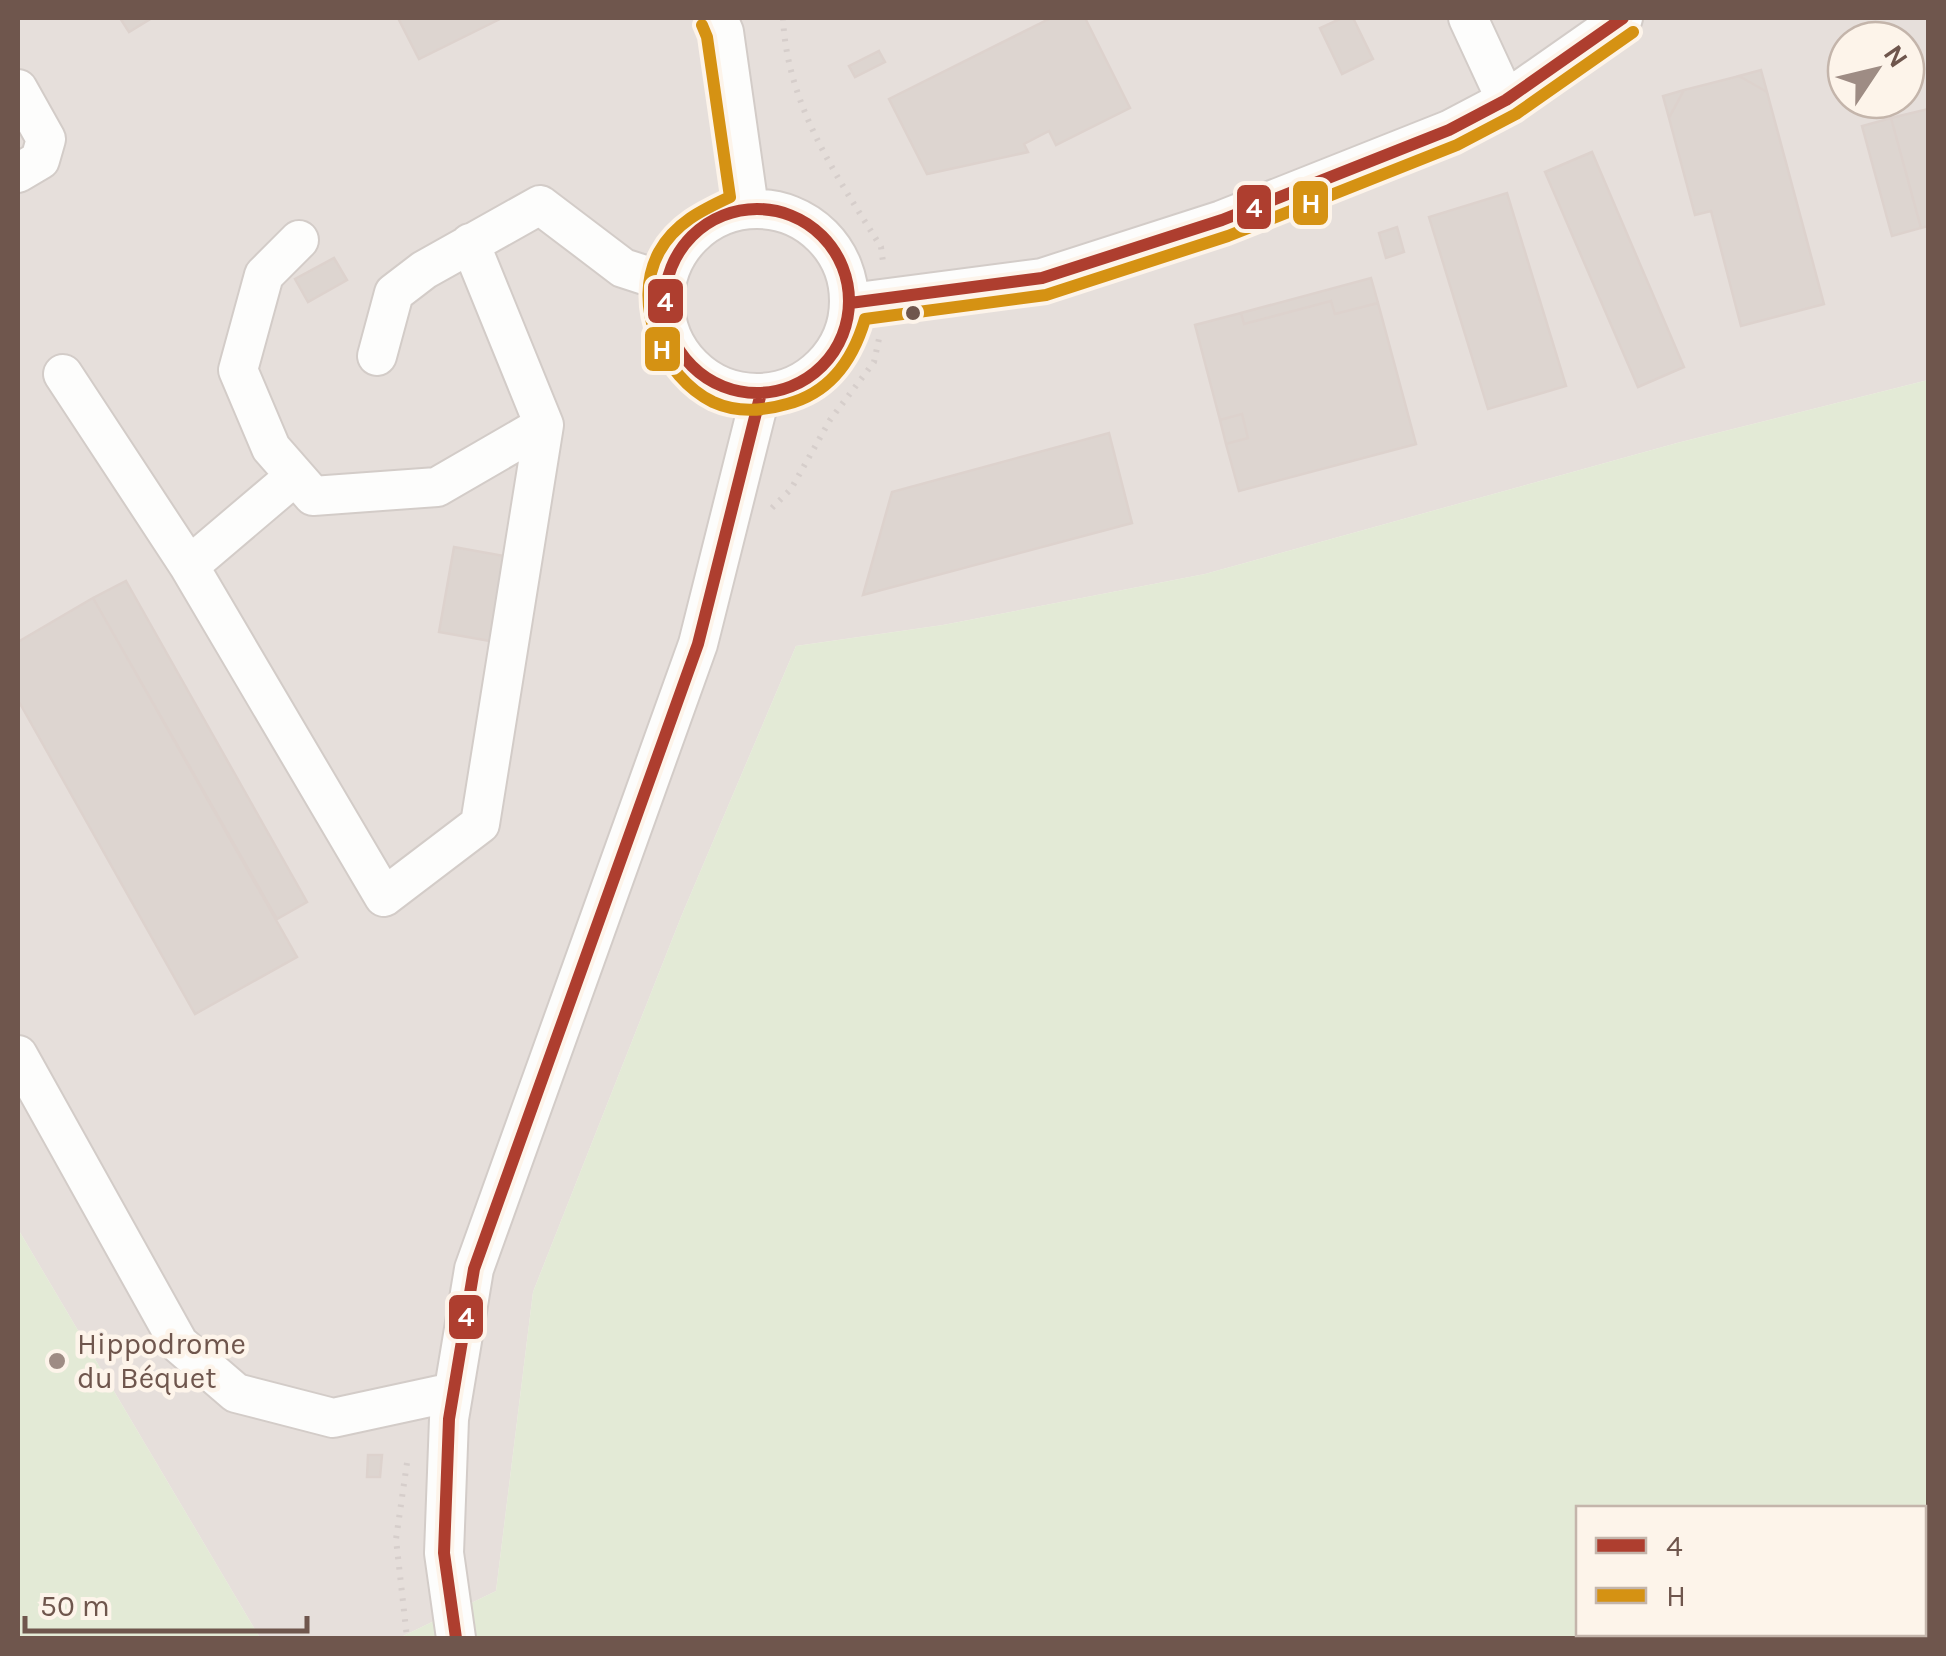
<svg xmlns="http://www.w3.org/2000/svg" width="1946" height="1656" viewBox="0 0 1946 1656" font-family="Karla,sans-serif">
<style>
.industrial{fill:#e6dfdb;fill-rule:evenodd}
.green{fill:#e3ead6;fill-rule:evenodd}
.building{fill:#ddd5d0;stroke:#ddd2cd;stroke-width:2.5}
.lines{fill:none;stroke-linecap:round;stroke-linejoin:round}
.minor-casing{stroke:#d3ccc8;stroke-width:42}
.path{stroke:#d6cecb;stroke-width:6;stroke-dasharray:2.5 8;stroke-linecap:butt}
.minor{stroke:#fdfdfc;stroke-width:38}
.bus-1-casing{stroke:#fdf4ea;stroke-width:20}
.bus-2-casing{stroke:#fdf4ea;stroke-width:20}
.bus-1{stroke:#ae3e2f;stroke-width:12}
.bus-2{stroke:#d59213;stroke-width:12}
.bus-dot{fill:#6f564d;stroke:#fdf4ea;stroke-width:4}
.poi-dot{fill:#9e8c84;stroke:#fdf4ea;stroke-width:4}
.labels{text-anchor:middle;dominant-baseline:central;stroke-width:9;stroke-linejoin:round;paint-order:stroke}
.poi-label{font-size:30px;fill:#6f564d;stroke:#fdf4ea;text-anchor:start}
.line-badge{stroke:#fdf4ea;stroke-width:4}
.badge-label{font-size:28px;text-anchor:middle;font-weight:bold;fill:#fff}
</style>
<rect width="100%" height="100%" fill="#f4efea"/>
<path class="industrial" d="M18,18H1928V380L1677,443L1205,574L943,625L796,646L681,917L533,1292L496,1591L399,1638H260L18,1229ZM1846,40H1906V100H1846Z"/>
<path class="green" d="M1928,380V1638H399L496,1591L533,1292L681,917L796,646L943,625L1205,574L1677,443ZM1578,1508H1924V1634H1578Z
M18,1229L260,1638H18Z"/>
<path class="building" d="M120,18H152L129,32Z
M398,18H502L419,59Z
M1051,18H1085L1130,108L1056,145L1049,131L1024,144L1028,152L927,174L889,99Z
M1342,18H1353L1373,59L1342,74L1320,28Z
M879,51L885,62L855,77L849,66Z
M1761,70L1767,92L1739,76Z
M1739,76L1767,92L1824,304L1741,326L1711,211L1695,215L1669,118L1684,90Z
M1684,90L1669,118L1663,96Z
M1928,109V226L1921,228L1891,118Z
M1891,118L1921,228L1892,236L1862,126Z
M1592,152L1684,367L1638,387L1545,172Z
M1507,193L1566,386L1488,409L1429,217Z
M1397,227L1404,252L1386,258L1379,233Z
M334,258L347,280L308,302L295,279Z
M1371,278L1378,303L1335,314L1331,301L1244,324L1241,313Z
M1331,301L1335,314L1378,303L1416,444L1239,491L1226,444L1248,438L1242,414L1220,420L1195,325L1241,313L1244,324Z
M1242,414L1248,438L1226,444L1220,420Z
M1109,433L1132,523L863,595L892,492Z
M454,547L504,556L490,641L439,632Z
M126,581L307,902L277,919L93,598Z
M93,598L297,957L195,1014L18,700V642Z
M368,1455H382L380,1477H367Z"/>
<g class="lines">
<defs>
<path id="minor" d="M718,18L724,32L749,208
M1468,18L1506,100
M18,89L46,139L40,160L18,173
M665 301a92 92 0 1 1 184 0a92 92 0 1 1-184 0Z
M299,240L264,275L238,370L271,448L313,496L437,487L544,425L470,243
M850,303L1042,278L1222,220L1449,130L1506,100L1623,18
M377,356L394,293L424,270L540,205L623,268L666,282
M63,374L189,566
M295,476L189,566L384,897L480,824L544,425
M18,1055L179,1344L236,1393L333,1418L453,1392
M456,1638L444,1553L449,1419L474,1269L698,644L761,393"/>
</defs>
<use href="#minor" class="minor-casing"/>
<path class="path" d="M783,18C787,105 836,175 881,247L883,262
M772,508L791,489L830,420L874,362L880,334
M407,1463L396,1539L407,1638"/>
<use href="#minor" class="minor"/>
<defs>
<path id="bus-1" d="M665 301a92 92 0 1 1 184 0a92 92 0 1 1-184 0Z
M850,303L1042,278L1222,220L1449,130L1506,100L1623,18
M456,1638L444,1553L449,1419L474,1269L698,644L761,393"/>
<path id="bus-2" d="M702,25L707,37L730,197C702,210 675,223 659,252C631,304 662,377 713,402C737,413 763,411 787,404C830,393 853,360 865,319L1046,295L1228,236L1457,145L1516,114L1633,32"/>
</defs>
<use href="#bus-1" class="bus-1-casing"/>
<use href="#bus-2" class="bus-2-casing"/>
<use href="#bus-1" class="bus-1"/>
<use href="#bus-2" class="bus-2"/>
</g>
<circle class="bus-dot" cx="913" cy="313" r="9"/>
<circle class="poi-dot" cx="57" cy="1361" r="10"/>
<g class="labels">
<g class="poi-label">
<text x="77" y="1344">Hippodrome<tspan x="77" dy="34">du Béquet</tspan></text>
</g>
</g>
<g class="line-badge">
<rect x="1291" y="179" width="39" height="48" rx="10" fill="#d59213"/>
<rect x="1235" y="183" width="38" height="48" rx="10" fill="#ae3e2f"/>
<rect x="646" y="277" width="39" height="48" rx="10" fill="#ae3e2f"/>
<rect x="643" y="325" width="39" height="48" rx="10" fill="#d59213"/>
<rect x="447" y="1293" width="38" height="48" rx="10" fill="#ae3e2f"/>
</g>
<g class="badge-label">
<text x="1311" y="213">H</text>
<text x="1254" y="217">4</text>
<text x="665" y="311">4</text>
<text x="662" y="359">H</text>
<text x="466" y="1326">4</text>
</g>
<rect width="1946" height="1656" fill="none" stroke="#6f564d" stroke-width="40"/>
<rect x="1576" y="1506" width="350" height="130" fill="#fdf4ea" stroke="#c4b5ab" stroke-width="2.5"/>
<rect x="1596" y="1538" width="50" height="15" fill="#ae3e2f" stroke="#c4b5ab" stroke-width="2.5"/>
<text x="1666" y="1556" font-size="30" fill="#6f564d">4</text>
<rect x="1596" y="1588" width="50" height="15" fill="#d59213" stroke="#c4b5ab" stroke-width="2.5"/>
<text x="1666" y="1606" font-size="30" fill="#6f564d">H</text>
<g transform="translate(1876 70) rotate(55)"><circle r="48" fill="#fdf4ea" stroke="#c4b5ab" stroke-width="2.5"/>
<path d="M0-8L18 38L0 25L-18 38Z" fill="#9e8c84"/>
<text y="-15" font-size="28" font-weight="bold" text-anchor="middle" fill="#6f564d">N</text>
</g>
<path d="M25 1616v15h282v-15" fill="none" stroke="#6f564d" stroke-width="5"/>
<text x="40" y="1616" font-size="30" fill="#6f564d" stroke="#fdf4ea" stroke-width="8" paint-order="stroke">50 m</text>
</svg>
